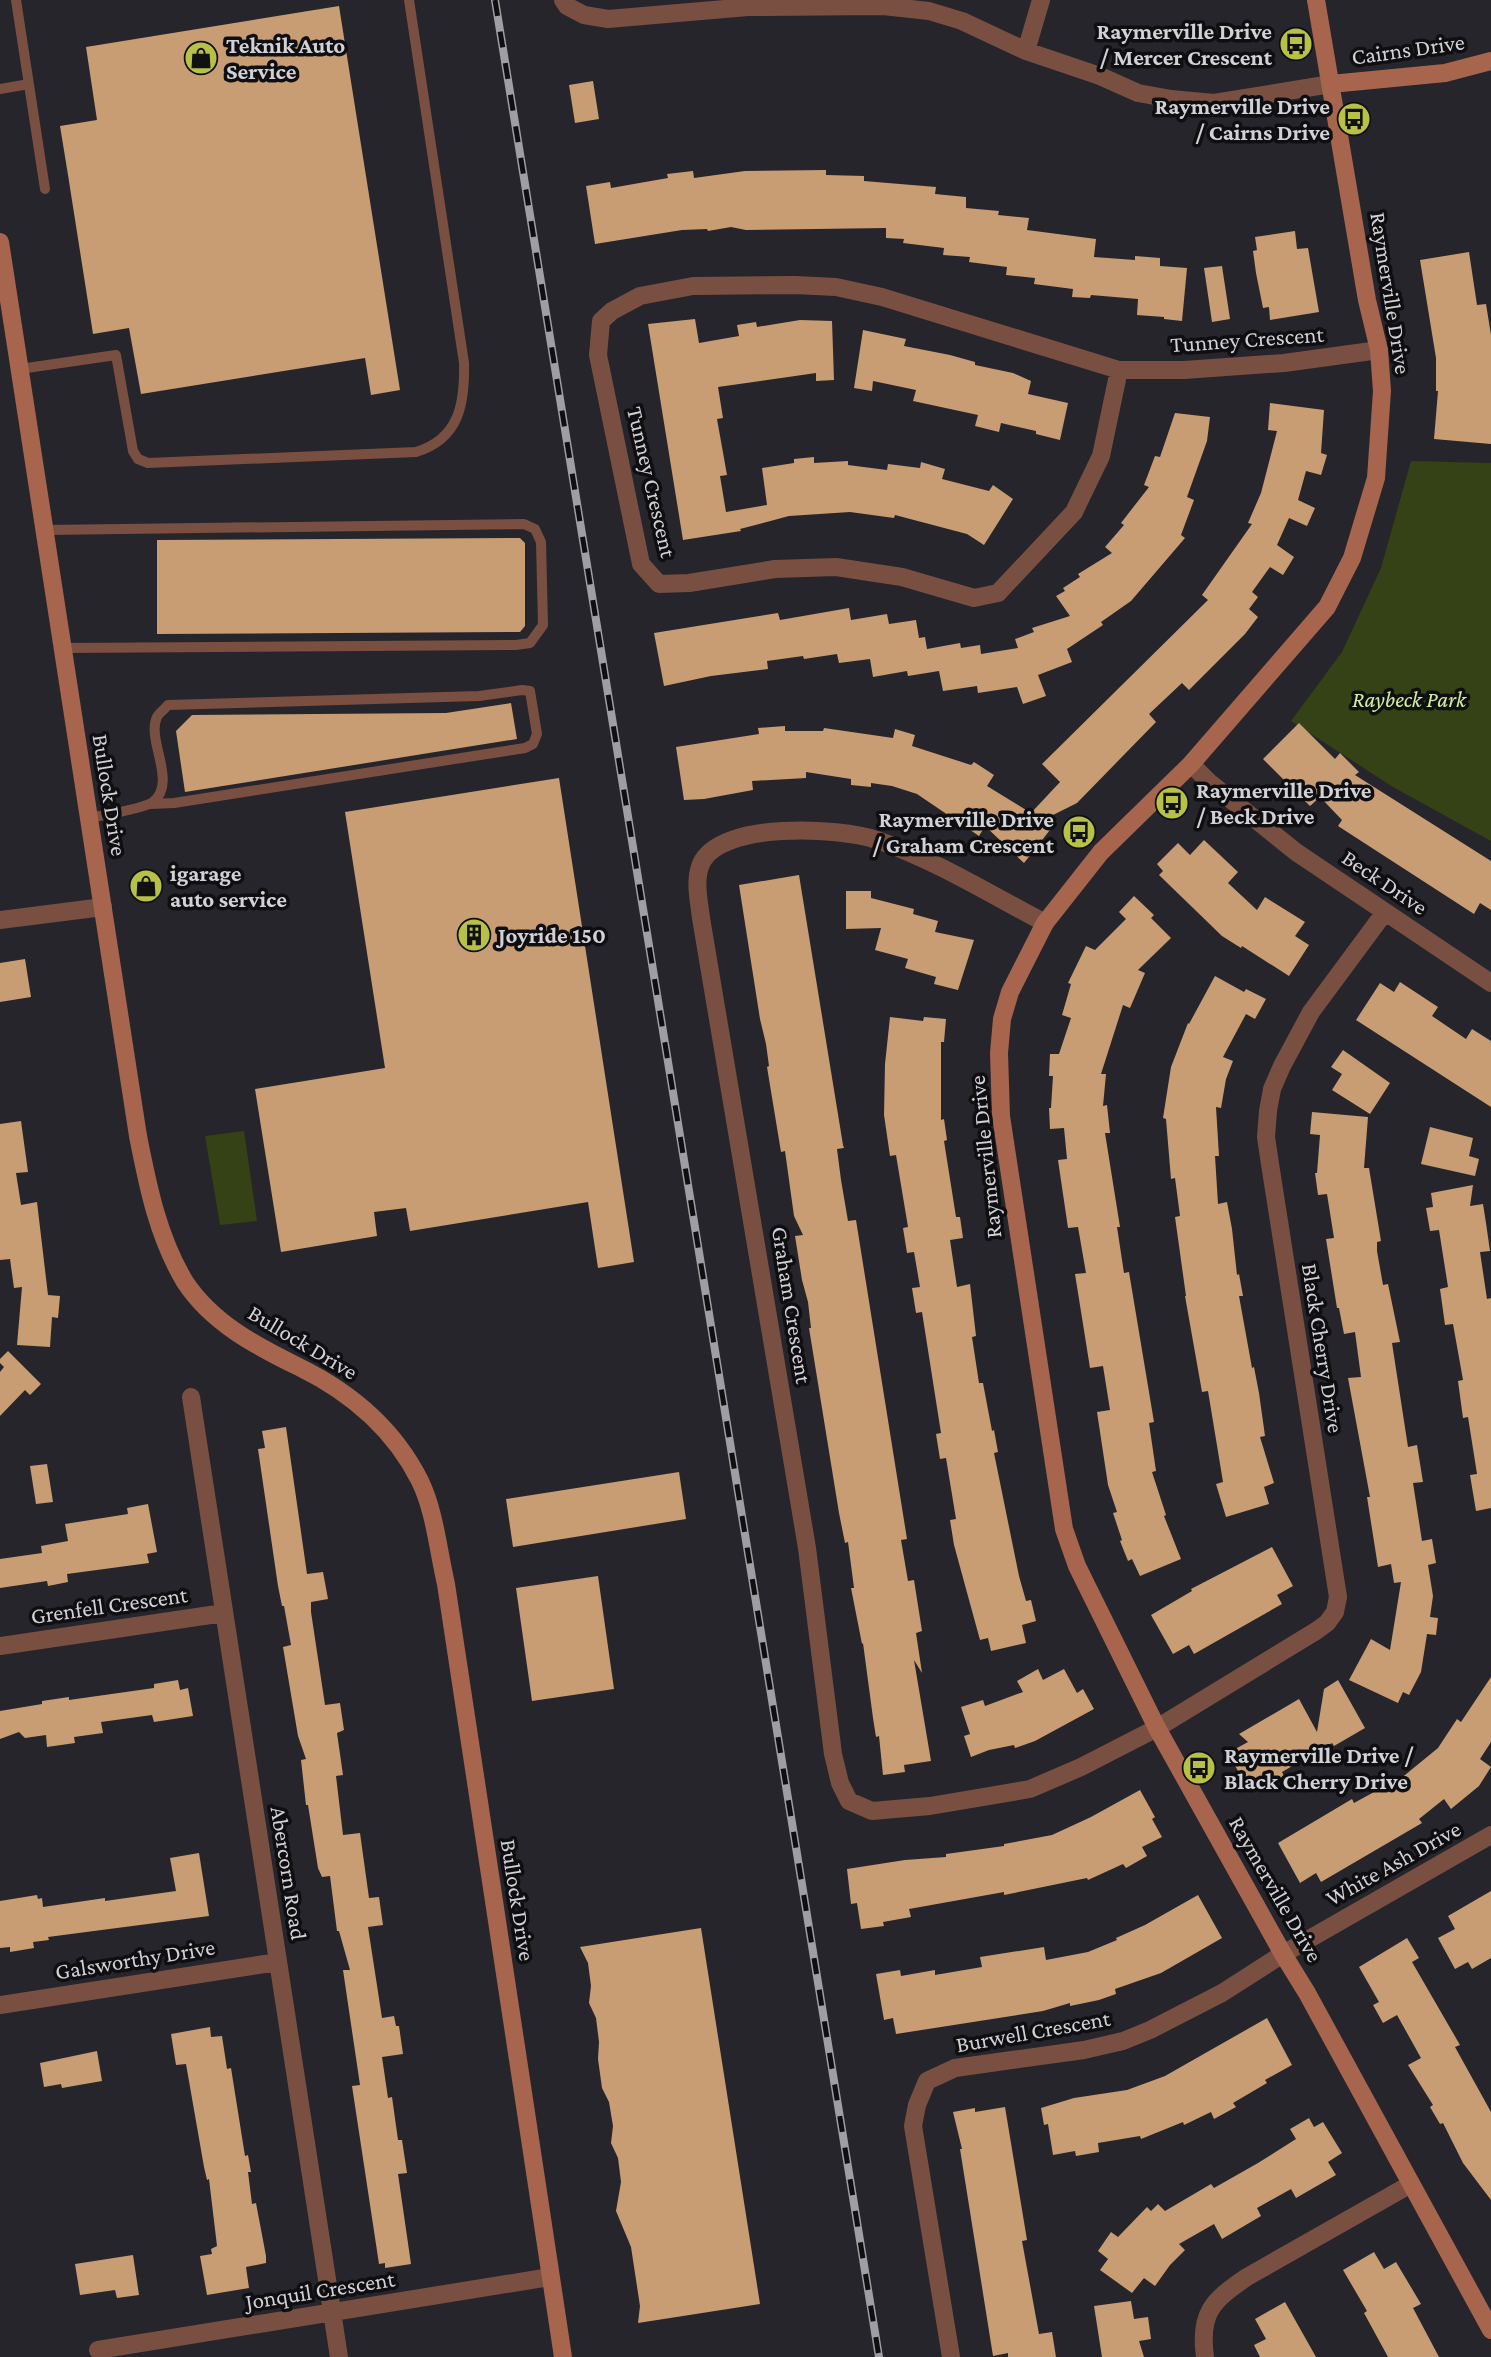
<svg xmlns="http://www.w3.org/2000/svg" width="1491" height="2357" viewBox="0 0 1491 2357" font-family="'Crimson Pro',serif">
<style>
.green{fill:#354216}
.building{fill:#c89d74}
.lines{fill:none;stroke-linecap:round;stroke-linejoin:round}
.lane{stroke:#794f41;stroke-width:10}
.street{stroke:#794f41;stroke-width:18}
.secondary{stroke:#a7654e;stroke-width:18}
.rail-casing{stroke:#9f9ea4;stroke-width:8}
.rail{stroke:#0f0f12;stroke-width:5;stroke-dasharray:16;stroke-linecap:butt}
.labels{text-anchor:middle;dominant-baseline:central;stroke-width:7;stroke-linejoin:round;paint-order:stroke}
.poi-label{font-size:23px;font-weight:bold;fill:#d2d1d6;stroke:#0f0f12;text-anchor:start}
.street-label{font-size:23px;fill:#d2d1d6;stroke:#0f0f12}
.park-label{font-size:23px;font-style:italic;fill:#d2ee9f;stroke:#0f0f12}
</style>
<rect width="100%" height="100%" fill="#26252c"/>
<path class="green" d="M1411,461L1491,463V841L1393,787L1291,721L1342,652L1381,568Z
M244,1131L257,1221L220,1225L205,1136Z"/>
<path class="building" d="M339,6L400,390L371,395L365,358L141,394L129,328L93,334L68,175L60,126L97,120L86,47Z
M593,81L599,119L575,123L569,85Z
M826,170V175L864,176V181L936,187L935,194L966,197V208L999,211L998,215L1029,218L1027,230L1096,239L1094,257L1135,260V256L1160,258V266L1187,268L1182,321L1164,319V317L1137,315L1138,299L1091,295L1090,298L1072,297L1073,289L1034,284L1035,278L1006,275L1007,267L969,262L970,257L943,255L944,248L903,243L904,239L886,238V228L746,230L731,227L708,231L707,229L682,230L595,244L586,186L610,182L611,188L668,178L667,174L693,171L694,178L745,171Z
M1295,231L1297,249L1308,248L1319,312L1270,320L1269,307L1263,308L1256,273L1253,251L1257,250L1255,237Z
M1469,252L1477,305L1486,304L1491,335V444L1434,439L1438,391H1436V358L1420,260Z
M1222,266L1230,319L1212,322L1204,268Z
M695,319L699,343L739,336L737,325L756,322L757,327L800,320L832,321L834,380L816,381V373L718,387L723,418L717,419L727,475L720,476L726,512L767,505L762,468L794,463V459L814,457V463L848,461V465L887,470L888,464L920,468L921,462L945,469L942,479L989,491L993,485L1013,499L984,545L967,534L895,515L894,518L850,512L789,516L740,529L741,531L683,540L648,324Z
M863,330L906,339L904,346L950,355L975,362V365L1013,373L1031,381L1028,394L1068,403L1060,440L1036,434V431L1001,423L999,432L975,426L978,415L913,401L916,390L873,381L872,391L854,388Z
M1270,403L1324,410L1321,453L1327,455L1321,475L1306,471L1298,500L1315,508L1307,526L1289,518L1277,545L1294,557L1283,575L1270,567L1252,592L1258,597L1249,609L1258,617L1245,634L1189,690L1182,683L1149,714L1156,722L1077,803L1051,816L1057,821L1024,863L985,826L979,836L917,794L892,786L871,783V787L851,785V779L806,772V778L752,781L753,790L704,799L684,800L676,747L759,734L758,728L785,726V731H823L824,728L893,738L895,729L915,735L912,746L971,765L974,762L994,775L987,786L1031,813L1060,782L1042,764L1208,600L1202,595L1252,524L1248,523L1261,493L1277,431L1268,430Z
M1175,413L1210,417L1207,441L1187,497L1194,500L1181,535L1185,538L1131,601L1101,622L1103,625L1067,649L1072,662L1038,675L1046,696L1023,704L1017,687L978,693L977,686L943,691L939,671L908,676L907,671L873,677L870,659L839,663L837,654L804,659L803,656L767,661L768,669L711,676L664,686L654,633L778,613L780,620L849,608L851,620L887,614L889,624L916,620L919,638L925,637L927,649L960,643L961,648L980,645L981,654L1018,648L1015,639L1034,632L1032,628L1070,616L1056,596L1065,591L1063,588L1080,577L1078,574L1112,553L1105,547L1124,525L1121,523L1149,487L1144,485L1155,456L1160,457Z
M520,538L525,543V626L520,632L157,634V540Z
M511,703L517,739L185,792L176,731L192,715L446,713Z
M1299,723L1335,759L1340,753L1359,772L1355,775L1491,861V910L1480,903L1474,914L1338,826L1342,820L1320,797L1310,806L1263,759Z
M559,778L634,1262L598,1268L588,1202L410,1231L406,1208L374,1212L377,1236L281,1252L255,1089L385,1068L345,812Z
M1204,840L1238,872L1228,883L1257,910L1265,897L1305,922L1295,936L1309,945L1289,976L1242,946L1241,948L1222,936L1159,875L1163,871L1157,864L1178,843L1190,855Z
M799,875L843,1145L844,1148L837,1149L841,1180L848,1221L856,1220L907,1539L901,1540L908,1581L914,1580L922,1631L916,1633L922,1673L914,1660L931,1761L904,1765L905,1772L883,1775L879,1736L876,1737L873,1718L863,1643L862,1644L851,1588H854L848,1542L845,1543L839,1513L809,1328H811L808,1302L802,1280L795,1236L803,1235L794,1216L785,1151L781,1152L767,1067L769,1066L766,1044L760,1019L739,885Z
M846,891H871V898L914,909L913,914L938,921L935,932L974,940L958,990L934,984L936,977L905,968L908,959L875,950L881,928L846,929Z
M1134,896L1154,915L1151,918L1171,938L1138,970L1145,973L1130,1008L1123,1005L1101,1074H1106L1103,1106L1107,1105L1110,1133H1105L1120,1227H1117L1124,1273L1129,1272L1154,1422L1149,1423L1156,1471L1152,1472L1166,1515L1164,1516L1181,1559L1140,1576L1132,1559L1128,1561L1120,1541L1122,1540L1113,1513L1117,1512L1108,1485L1097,1412L1110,1410L1103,1366L1090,1368L1075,1274L1086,1273L1078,1227L1068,1228L1058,1160L1067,1159L1064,1128L1050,1129L1049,1108H1051L1053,1076H1049L1050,1054H1059L1071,1018L1062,1015L1071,984L1068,983L1086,946L1095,950L1126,919L1119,912Z
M25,959L31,997L0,1002V963Z
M1215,976L1244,992L1246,989L1266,999L1255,1019L1246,1014L1223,1057L1233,1061L1226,1079L1221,1108L1216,1107L1219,1156H1215L1218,1204L1227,1202L1232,1229L1237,1275L1239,1274L1243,1296H1239L1252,1368L1254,1367L1259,1393L1265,1436L1260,1437L1274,1483L1264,1487L1269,1504L1226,1517L1216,1484L1223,1482L1208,1391L1202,1392L1185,1296H1186L1175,1217L1180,1216L1175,1178L1171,1179L1166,1119L1163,1118L1171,1067L1188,1023L1189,1024Z
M1400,982L1438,1007L1432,1016L1466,1039L1472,1029L1491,1041V1107L1356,1020L1380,983L1394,992Z
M890,1017L923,1021L924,1017L946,1019L944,1042H941V1120L944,1119L947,1140L944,1141L956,1217H960L963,1238L950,1240L957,1287L970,1284L976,1336L972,1337L979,1383H983L992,1431L994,1430L998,1452L994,1453L1019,1576L1026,1601L1031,1600L1036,1621L1022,1625L1026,1643L991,1651L988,1638L980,1640L954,1545L950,1520L956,1519L946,1458L940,1459L936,1434L941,1433L922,1312L916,1313L912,1288L920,1287L914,1252L907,1253L903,1228L908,1227L896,1155L890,1156L884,1115L885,1064Z
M1343,1050L1390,1083L1370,1114L1332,1090L1342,1074L1331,1067Z
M1312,1112L1368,1117L1364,1168H1369L1381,1241L1377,1242V1251L1383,1285L1388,1284L1400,1342L1392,1343L1408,1447L1417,1445L1423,1482L1413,1483L1422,1541L1432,1539L1436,1563L1428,1565L1433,1596L1430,1617L1438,1618L1436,1635L1427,1634L1421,1672L1409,1695L1403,1692L1398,1703L1349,1680L1371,1639L1390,1650L1401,1582L1394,1583L1391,1564L1378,1567L1367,1497H1370L1348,1378L1361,1377L1355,1332L1344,1334L1339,1308H1337L1326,1239L1334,1238L1327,1194L1318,1195L1315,1173H1317L1320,1135L1310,1134Z
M21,1121L28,1172L16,1173L21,1205L37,1202L48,1295L60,1296L58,1318L52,1317L50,1347L17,1345L22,1287L14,1288L10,1259L0,1260V1124Z
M1430,1127L1473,1138L1469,1156L1479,1159L1475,1176L1421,1164Z
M1473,1185L1470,1206L1483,1204L1486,1223L1490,1251L1480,1252L1487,1299L1491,1298V1508L1476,1511L1470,1475L1477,1474L1468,1417L1463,1418L1458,1381L1463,1380L1453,1324L1445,1325L1440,1289L1448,1287L1439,1230L1430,1231L1426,1208L1433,1207L1431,1193Z
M8,1351L41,1384L30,1395L25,1390L0,1416V1372L4,1367L0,1363V1359Z
M286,1427L307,1574L323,1572L328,1599L311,1602V1612L325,1705L340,1703L344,1730L337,1733L343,1775L336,1776L343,1835L360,1833L369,1898L379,1897L383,1925L368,1927L382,2018L394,2016L396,2026H399L403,2054L382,2057L388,2098L392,2097L398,2140H402L407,2173L398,2174L411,2264L385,2268V2263L379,2264L352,2086L360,2085L343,1970H350L339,1931H337L330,1876L322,1877L318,1868L308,1805H306L301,1760L306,1759L298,1736L283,1647L291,1645L284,1606H282L278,1586L258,1449L265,1448L262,1431Z
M47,1464L53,1502L36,1504L30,1466Z
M679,1472L686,1519L513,1547L506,1499Z
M148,1504L157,1552L147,1554L149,1563L67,1574L68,1582L48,1586L47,1581L0,1588V1559L42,1553L41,1546L68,1541L65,1524L128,1514L127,1508Z
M1272,1547L1293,1586L1277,1595L1282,1604L1194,1654L1189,1645L1173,1654L1151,1615L1192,1591L1191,1589Z
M598,1576L614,1689L532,1701L516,1588Z
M1038,1669L1043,1680L1064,1669L1077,1693L1083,1689L1094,1709L1035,1741L1015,1748L1014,1745L989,1750L971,1757L964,1736L970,1734L961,1707L983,1700L985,1706L1023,1692L1017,1681Z
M1491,1677V1742L1480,1759L1491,1767L1479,1786L1451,1809L1444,1799L1419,1819L1422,1823L1321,1882L1316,1873L1300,1883L1278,1843L1352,1799L1354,1803L1405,1775L1438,1748L1457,1719L1461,1722Z
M178,1680L180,1690L188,1688L193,1716L154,1722L152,1715L101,1722L103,1733L74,1737L75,1743L47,1747L46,1735L25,1738L19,1732L0,1739V1711L42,1704V1701L69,1697V1700L154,1688V1684Z
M1338,1680L1365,1728L1334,1746L1332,1743L1282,1772L1284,1776L1263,1788L1260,1782L1248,1789L1228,1753L1248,1742L1239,1734L1299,1699L1317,1732L1324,1689Z
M1140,1790L1155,1817L1152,1819L1162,1837L1142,1847L1147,1856L1126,1868L1123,1864L1088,1880L1087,1878L1004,1895V1892L909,1909L911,1917L883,1922L884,1926L861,1929L857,1903L851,1904L847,1869L905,1860L946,1857V1854L1004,1846V1844L1052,1835L1091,1817Z
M199,1853L209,1916L48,1937L49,1940L33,1942L34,1948L10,1952V1947L0,1948V1901L37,1895L38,1899L42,1898L43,1907L105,1898V1901L176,1891L170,1858Z
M1491,1891V1958L1472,1969L1468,1962L1455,1969L1438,1938L1455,1929L1448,1916Z
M1198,1895L1222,1938L1161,1973L1115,1989L1116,1994L1099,2000L1070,2006V2003L1043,2011L896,2034L893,2018L884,2020L876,1974L900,1970L901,1976L935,1970V1975L982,1967L980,1957L1044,1947L1046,1960L1088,1952L1117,1940L1116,1938L1145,1925Z
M701,1928L760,2304L638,2323L640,2306L631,2247L616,2211L621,2182L618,2158L611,2143L613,2126L609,2102L602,2088L598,2059L599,2042L596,2018L589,2003L591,1986L588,1963L580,1947Z
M1407,1938L1419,1958L1412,1962L1460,2045L1455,2047L1491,2112V2200L1463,2163L1443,2123L1440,2124L1430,2107L1433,2105L1408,2065L1421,2058L1397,2015L1383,2023L1373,2005L1379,2002L1359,1967Z
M1267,2018L1292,2065L1265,2080L1267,2083L1233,2103L1236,2107L1214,2119L1211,2112L1184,2125L1183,2122L1141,2139L1140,2136L1098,2143L1099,2152L1076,2156L1075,2151L1053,2155L1048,2124L1044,2125L1041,2108L1074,2098L1127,2090L1165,2076Z
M210,2027L211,2037L222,2036L227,2069L231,2068L245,2156L248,2155L251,2172H248L252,2204L256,2203L266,2256V2263L246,2267L249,2288L207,2295L200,2256L212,2254L211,2249L217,2246L209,2179L207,2180L204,2167L186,2064L176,2065L171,2034Z
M97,2051L102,2081L62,2088L61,2084L44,2087L40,2063Z
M1005,2107L1027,2240L1022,2241L1039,2334L1052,2332L1056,2357H1008V2353L993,2356L960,2149H962L953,2112L975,2108V2112Z
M1309,2118L1314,2127L1323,2122L1342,2153L1328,2162L1336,2175L1296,2198L1291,2189L1257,2208L1261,2216L1222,2239L1214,2224L1179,2244L1185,2250L1170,2265L1155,2286L1144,2278L1132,2293L1100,2270L1108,2259L1098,2251L1111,2232L1118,2237L1147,2207L1151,2211L1158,2204L1165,2211L1211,2184L1214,2188L1258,2163L1296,2139L1290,2129Z
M1374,2252L1384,2269L1396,2262L1421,2304L1413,2308L1439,2357H1388L1364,2313L1367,2311L1343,2270Z
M133,2255L139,2295L117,2298L115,2290L80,2295L75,2264Z
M1131,2301L1134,2319L1148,2317L1151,2339L1139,2341L1144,2357H1102L1094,2306Z
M1285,2302L1316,2357H1260L1254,2345L1266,2339L1255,2319Z"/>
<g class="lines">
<path class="lane" d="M16,0L45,189
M0,89L29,84
M20,369L116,355L133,451L138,459L148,463L416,452C459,439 465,404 464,363L409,0
M45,530L524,524L535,529L541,542L543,625L530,643L516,645L63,648
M89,818C103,815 143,809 153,802C178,782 146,740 157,717C159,713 165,709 168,705L479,696L522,690L530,691L537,734L533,744L525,748L174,803L151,804"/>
<path class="street" d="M563,0L567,6L584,15L608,19L748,7L883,6L929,11L962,21L1026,51L1100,76L1138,93L1171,99L1214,103L1331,84
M1026,51L1041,0
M1119,370L1101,456L1074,512L998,593L974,598L902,577L836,567L775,569L689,583L659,584L641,564L598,355L601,321L612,311L640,296L693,286L795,285L836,287L882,297L1119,370H1184L1284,363L1379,350
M1191,764L1209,782L1296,852L1491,983
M0,920L103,907
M1045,923C990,894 935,860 877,840C839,827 720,821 701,864C694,880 699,901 701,918L807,1548L833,1754L840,1783L849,1801L872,1811L930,1806L1030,1789L1081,1767L1157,1728L1316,1631L1327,1623L1335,1612L1338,1597L1270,1164L1266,1137L1268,1111L1272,1089L1282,1066L1311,1012L1385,912
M191,1397L339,2357
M0,1646L224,1613
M0,2005L278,1962
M98,2350L550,2277
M951,2357L913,2126L917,2105L927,2081L955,2068L1084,2050L1123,2041L1150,2030L1222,1993L1283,1954L1491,1835
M1205,2357C1199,2313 1212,2301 1247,2277L1411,2184"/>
<path class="secondary" d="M1316,0L1367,300L1379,350L1382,391L1376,478L1352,558L1327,607L1191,764L1101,852L1045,923L1010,992L1002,1019L999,1053L1001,1116L1064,1529L1077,1566L1157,1728L1283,1954L1307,1993L1491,2330
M1331,84L1445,73L1491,61
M0,242L138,1136C148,1187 158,1237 185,1282C212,1323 256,1346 299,1367C350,1392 394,1429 420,1481C435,1512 438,1550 446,1584L563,2357"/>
<defs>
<path id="rail" d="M495,0L879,2357"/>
</defs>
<use href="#rail" class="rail-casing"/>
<use href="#rail" class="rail"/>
</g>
<defs>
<symbol id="bus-disc" viewBox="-11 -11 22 22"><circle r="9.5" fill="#b7c148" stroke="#0f0f12"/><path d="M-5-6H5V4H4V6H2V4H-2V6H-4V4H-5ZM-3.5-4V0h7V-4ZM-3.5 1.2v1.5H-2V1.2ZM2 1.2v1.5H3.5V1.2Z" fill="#111"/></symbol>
<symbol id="shop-disc" viewBox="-11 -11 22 22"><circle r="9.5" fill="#b7c148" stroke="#0f0f12"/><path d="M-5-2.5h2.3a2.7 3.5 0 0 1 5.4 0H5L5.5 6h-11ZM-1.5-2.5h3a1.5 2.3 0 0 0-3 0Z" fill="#111"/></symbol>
<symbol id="building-disc" viewBox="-11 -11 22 22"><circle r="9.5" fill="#b7c148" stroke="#0f0f12"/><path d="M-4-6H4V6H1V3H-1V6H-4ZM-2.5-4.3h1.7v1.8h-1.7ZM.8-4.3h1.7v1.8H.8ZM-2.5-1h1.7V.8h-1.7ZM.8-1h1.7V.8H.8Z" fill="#111"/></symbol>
</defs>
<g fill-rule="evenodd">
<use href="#bus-disc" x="1277" y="25" width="38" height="38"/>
<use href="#shop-disc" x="182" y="39" width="38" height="38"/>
<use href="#bus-disc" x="1335" y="100" width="38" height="38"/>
<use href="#bus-disc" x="1153" y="784" width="38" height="38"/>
<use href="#bus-disc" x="1060" y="813" width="38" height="38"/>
<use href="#shop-disc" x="127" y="867" width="38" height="38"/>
<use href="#building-disc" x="455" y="916" width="38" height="38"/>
<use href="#bus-disc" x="1180" y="1749" width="38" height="38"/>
</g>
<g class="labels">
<g class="poi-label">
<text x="1272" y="31" text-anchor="end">Raymerville Drive<tspan x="1272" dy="26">/ Mercer Crescent</tspan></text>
<text x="226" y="45">Teknik Auto<tspan x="226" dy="26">Service</tspan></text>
<text x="1330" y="106" text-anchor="end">Raymerville Drive<tspan x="1330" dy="26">/ Cairns Drive</tspan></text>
<text x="1196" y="790">Raymerville Drive<tspan x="1196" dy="26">/ Beck Drive</tspan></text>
<text x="1054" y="819" text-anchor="end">Raymerville Drive<tspan x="1054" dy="26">/ Graham Crescent</tspan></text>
<text x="170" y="873">igarage<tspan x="170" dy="26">auto service</tspan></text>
<text x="498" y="935">Joyride 150</text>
<text x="1224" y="1755">Raymerville Drive /<tspan x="1224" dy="26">Black Cherry Drive</tspan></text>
</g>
<g class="street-label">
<text transform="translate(1408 49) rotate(-8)">Cairns Drive</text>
<text transform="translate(1391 293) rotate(81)">Raymerville Drive</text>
<text transform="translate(1247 339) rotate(-4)">Tunney Crescent</text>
<text transform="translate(652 482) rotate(77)">Tunney Crescent</text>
<text transform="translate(110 795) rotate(81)">Bullock Drive</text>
<text transform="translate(1385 882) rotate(34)">Beck Drive</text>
<text transform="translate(985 1157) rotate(-96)">Raymerville Drive</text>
<text transform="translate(792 1305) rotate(81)">Graham Crescent</text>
<text transform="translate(303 1342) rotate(31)">Bullock Drive</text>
<text transform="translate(1323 1348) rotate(81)">Black Cherry Drive</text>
<text transform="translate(109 1605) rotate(-8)">Grenfell Crescent</text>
<text transform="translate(1393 1863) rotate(-29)">White Ash Drive</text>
<text transform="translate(289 1873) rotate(81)">Abercorn Road</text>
<text transform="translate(1276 1889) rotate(60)">Raymerville Drive</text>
<text transform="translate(518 1900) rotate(81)">Bullock Drive</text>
<text transform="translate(135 1959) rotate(-9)">Galsworthy Drive</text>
<text transform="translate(1033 2031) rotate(-10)">Burwell Crescent</text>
<text transform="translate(320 2290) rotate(-9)">Jonquil Crescent</text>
</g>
<g class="park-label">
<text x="1409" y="699">Raybeck Park</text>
</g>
</g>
</svg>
